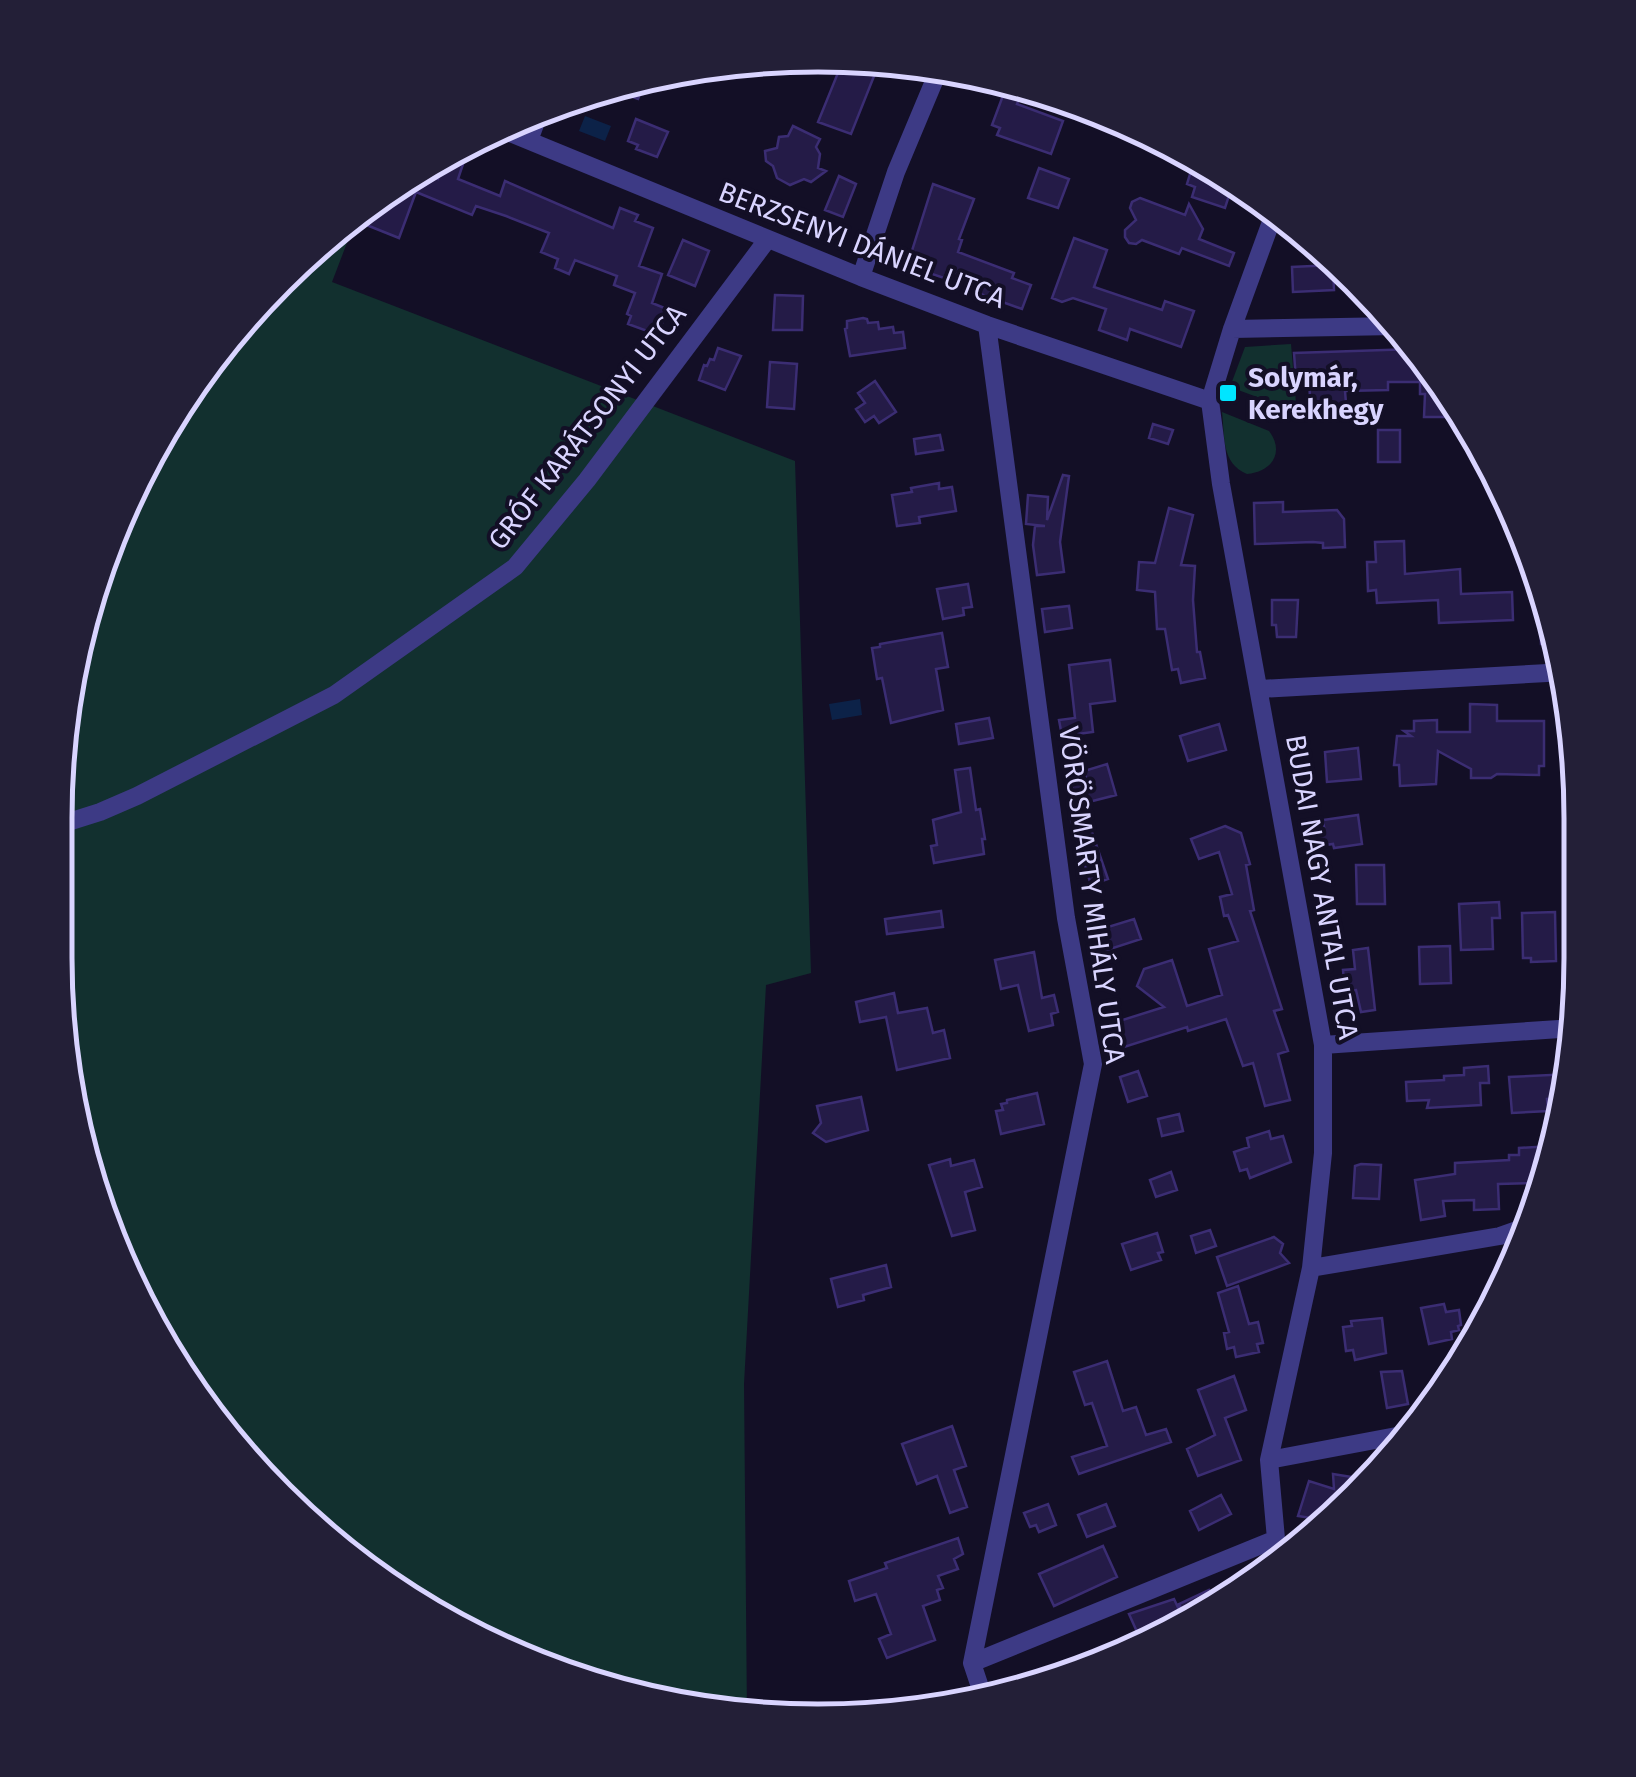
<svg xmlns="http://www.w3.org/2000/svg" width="1636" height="1777" viewBox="0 0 1636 1777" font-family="'Fira Sans',sans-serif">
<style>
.green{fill:#12302f}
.water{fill:#0c2248}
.building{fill:#241b47;stroke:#3b2d73;stroke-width:2.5}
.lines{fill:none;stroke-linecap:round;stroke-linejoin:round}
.street{stroke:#3d3a85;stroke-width:18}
.poi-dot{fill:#00e5ff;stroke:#130f26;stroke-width:4}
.labels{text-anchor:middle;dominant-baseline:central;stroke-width:8;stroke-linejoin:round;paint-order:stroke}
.street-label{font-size:28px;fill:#d9d4ff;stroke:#130f26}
.poi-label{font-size:28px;font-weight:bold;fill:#d9d4ff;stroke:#130f26;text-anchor:start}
.rim{fill:none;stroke:#d9d4ff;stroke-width:5}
</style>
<rect width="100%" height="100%" fill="#130f26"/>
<path class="green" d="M358,214L332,282L795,461L811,973L766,985L744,1384L747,1717L620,1696L437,1620L315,1533L212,1423L133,1296L70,1108L55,959L70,669L113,526L184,394L279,278Z
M1291,344L1296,403L1290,409L1230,387L1245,347Z
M1222,412L1269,431C1285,452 1272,472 1247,474C1221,463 1225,437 1222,412Z"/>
<path class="water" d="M585,116L611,126L605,141L579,131Z
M860,699L862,715L832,720L829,704Z"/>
<path class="building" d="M844,58L880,61L851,134L818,122Z
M648,76L638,99L609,88Z
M1008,82L1024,87L1017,104L1063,121L1051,154L997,135L1000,128L992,125Z
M636,119L668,132L657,157L636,149L638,145L628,141Z
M793,126L820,139L816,147L820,154L818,168L826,171L811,182L804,179L790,185L777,178L773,166L766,161L765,151L777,148L779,137L788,136Z
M446,158L463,164L458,179L500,196L505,181L613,228L620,208L638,215L635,221L653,228L639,266L662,274L652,303L667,309L658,335L628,324L631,316L627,314L635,293L614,285L617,276L575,260L569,274L555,268L558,259L541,252L549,233L506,216L476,206L472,215L416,192L399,238L364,224L369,213L362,210L395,183L417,171L438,179Z
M1194,161L1234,180L1225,208L1192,197L1195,187L1187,184Z
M1039,168L1069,179L1058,208L1028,198Z
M839,176L856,184L843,217L825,210Z
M933,184L974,199L959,239L962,240L958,252L1014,273L1012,278L1031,285L1022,309L972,291L976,280L947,270L944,278L929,273L932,265L910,257Z
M1140,198L1185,215L1189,204L1203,229L1199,239L1234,253L1229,266L1182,248L1179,254L1142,240L1136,244L1129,243L1125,237V230L1136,220L1130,208L1132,202Z
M1074,238L1107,250L1094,287L1162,310L1165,301L1194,311L1181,347L1130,329L1127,340L1099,330L1106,309L1073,298L1062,302L1052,298Z
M683,240L709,251L695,286L668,275Z
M1333,265L1334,290L1293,292L1292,267Z
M775,295L803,296L802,330H773Z
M863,318L867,319L868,323L878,322L879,329L893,327L894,333L903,332L905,348L850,356L845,329L847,328V321Z
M718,348L741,356L725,390L699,380L704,365L707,366L710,359L714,360Z
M1415,349L1453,395L1454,417H1424L1425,394H1420V382H1388V390L1345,391L1347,415L1311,417L1309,379L1296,380L1294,353Z
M770,362L797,364L794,409L767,407Z
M875,381L896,412L879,423L874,416L865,422L856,409L865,403L858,393Z
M1153,424L1173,430L1168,444L1149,438Z
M1378,430H1400V462H1378Z
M940,435L943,450L916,454L914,439Z
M1063,475L1069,476L1060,542L1064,572L1037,575L1033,545L1035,526H1045L1026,524L1028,495L1048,497L1047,520Z
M939,483V489L952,487L956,511L919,517L920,523L897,526L892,495L912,492L911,488Z
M1283,502V512L1337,510L1344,519L1345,547L1323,548V543L1313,542L1255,544L1254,503Z
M1169,508L1193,515L1181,565L1195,566L1193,600L1197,652H1200L1205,678L1181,683L1178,669L1172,670L1165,629H1157L1155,592L1137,590L1139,562L1155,563Z
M1404,541L1405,574L1460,569L1461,594L1512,592L1513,620L1439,623L1438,600L1377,603L1376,590L1368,591L1367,562H1376L1375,542Z
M968,584L972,607L963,608L964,615L943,619L937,589Z
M1545,598L1553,627L1558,643L1541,644L1540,599Z
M1272,600H1298L1296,637H1277L1276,625H1272Z
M1069,606L1072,628L1045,632L1042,609Z
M942,633L948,667L936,669L943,710L891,723L882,678L877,679L872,648L880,647V644Z
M1110,660L1115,701L1090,704L1093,732L1062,736L1059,720L1075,718L1069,665Z
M1470,704L1497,705V721H1544V766H1539V775L1497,774L1491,778H1471V769L1438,751L1436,784L1400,786L1399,765H1394L1397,736H1411L1404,731H1414V721L1437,720V732H1470Z
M989,718L993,738L959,744L956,724Z
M1219,724L1226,750L1188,761L1180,736Z
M1358,748L1361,779L1327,782L1325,752Z
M1107,764L1116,795L1077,805L1071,783L1086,778L1084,771Z
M970,768L976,810L980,809L985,839H982L984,854L934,863L931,846L937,845L933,820L961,812L955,770Z
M1086,815L1108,879L1091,885L1071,820Z
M1358,815L1362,844L1334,848L1333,844L1318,846L1315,829L1324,827L1323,820Z
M1225,826L1241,833L1250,864L1246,865L1254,910L1250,911L1282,1009L1274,1011L1288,1051L1278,1054L1290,1100L1265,1106L1253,1063L1243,1066L1226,1019L1188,1031L1187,1027L1121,1048L1113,1023L1164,1007L1137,986L1144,969L1172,960L1187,1006L1222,995L1209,949L1238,941L1228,915L1224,916L1220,897L1232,894L1219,852L1199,859L1191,839Z
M1356,865H1384L1385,904H1357Z
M1499,902L1500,918H1492L1493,949L1461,950L1459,904Z
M941,911L943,927L887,934L885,919Z
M1555,912L1556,961L1531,962V958H1523L1522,913Z
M1134,919L1141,939L1104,951L1098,930Z
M1450,946L1451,983L1420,984L1419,947Z
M1368,948L1375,1010L1361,1012L1356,990L1345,991L1343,970L1355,969L1353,950Z
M1034,952L1042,998L1054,995L1058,1012L1051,1014L1053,1025L1029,1031L1018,985L1001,989L995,960Z
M894,993L898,1013L927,1008L933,1033L944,1030L950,1058L897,1070L886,1017L860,1022L856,1002Z
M1488,1066L1489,1083H1480L1481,1105L1427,1108L1429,1100L1407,1101L1406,1082L1444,1080V1076L1464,1075V1068Z
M1138,1071L1147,1096L1128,1102L1120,1077Z
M1571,1074L1565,1098L1547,1099L1548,1111L1512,1113L1509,1077Z
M1037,1093L1044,1124L1001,1134L996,1111L1003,1110L1001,1104L1007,1103V1100Z
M861,1097L868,1130L826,1142L813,1133L821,1123L817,1106Z
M1179,1114L1183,1131L1162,1136L1158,1119Z
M1269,1131L1271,1139L1283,1136L1291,1162L1250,1178L1247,1169L1240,1171L1234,1152L1249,1147L1247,1138Z
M1550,1146L1551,1161L1537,1213H1534L1532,1183L1498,1184L1499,1209L1474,1210V1200L1443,1201L1445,1216L1421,1220L1415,1180L1455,1174V1163L1509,1160V1155H1519V1148Z
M950,1159L951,1166L974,1160L982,1187L965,1192L975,1230L952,1236L929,1165Z
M1361,1164L1381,1165L1379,1199L1353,1198L1355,1166Z
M1171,1172L1177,1190L1156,1197L1150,1180Z
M1210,1230L1216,1246L1196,1253L1191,1236Z
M1157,1233L1163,1252L1158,1253L1161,1260L1131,1270L1122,1244Z
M1274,1237L1283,1244L1280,1253L1289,1263L1227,1286L1217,1257Z
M886,1265L891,1287L863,1295L864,1300L838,1307L831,1279Z
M1238,1286L1249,1324L1258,1322L1263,1343L1257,1344L1259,1352L1236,1357L1234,1347L1227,1349L1224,1333L1229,1332L1218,1293Z
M1444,1304L1446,1312L1459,1310L1461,1325L1458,1326L1459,1330L1451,1332L1452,1339L1429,1344L1421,1308Z
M1382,1318L1386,1353L1355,1360L1353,1350L1346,1351L1343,1327L1352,1326L1351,1321Z
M1107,1361L1123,1411L1136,1407L1146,1435L1166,1429L1171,1442L1079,1474L1072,1457L1107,1446L1092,1403L1085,1405L1074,1372Z
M1402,1371L1408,1404L1387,1408L1381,1372Z
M1234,1376L1246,1410L1225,1418L1241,1460L1198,1476L1187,1449L1215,1435L1198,1390Z
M952,1426L966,1466L954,1470L967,1507L950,1513L937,1476L917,1484L902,1444Z
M1333,1474L1358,1478L1354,1501L1330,1521L1298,1516L1309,1481L1334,1489Z
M1221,1495L1231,1514L1199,1530L1190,1511Z
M1048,1504L1056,1525L1039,1532L1036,1525L1030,1527L1024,1513Z
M1106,1504L1115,1526L1087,1537L1078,1515Z
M958,1538L963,1554L954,1559L958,1569L938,1576L943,1588L937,1590L940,1600L923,1606L935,1640L887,1658L879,1639L891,1634L876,1594L855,1601L849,1581L887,1568L885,1563Z
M1103,1546L1117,1577L1054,1606L1039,1574Z
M1209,1590L1216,1607L1188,1622L1179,1604Z
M1174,1599L1181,1614L1138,1634L1129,1614Z"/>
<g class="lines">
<path class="street" d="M498,128L861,277L987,325L1210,401
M530,138L541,108
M1275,211L1232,329L1210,401L1221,484L1323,1045V1153L1311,1268L1269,1460L1276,1539L1283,1560
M861,277L896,172L940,67
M1232,329L1396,326
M1260,689L1566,672
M62,824L100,812L137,796L334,695L515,567L587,480L767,240
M1323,1045L1574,1028
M1311,1268L1500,1236L1531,1225
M1269,1460L1407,1434
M972,1663L1276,1539
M985,1702L972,1663L1093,1064L1066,918L987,325"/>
</g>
<rect class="poi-dot" x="1218" y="383" width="20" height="20" rx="5"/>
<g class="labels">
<g class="street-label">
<text transform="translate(862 245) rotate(21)">BERZSENYI DÁNIEL UTCA</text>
<text transform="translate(587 427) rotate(-52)">GRÓF KARÁTSONYI UTCA</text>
<text transform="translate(1322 887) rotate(80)">BUDAI NAGY ANTAL UTCA</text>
<text transform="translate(1092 895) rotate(82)">VÖRÖSMARTY MIHÁLY UTCA</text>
</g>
<g class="poi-label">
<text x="1248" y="377">Solymár,<tspan x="1248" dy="32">Kerekhegy</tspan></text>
</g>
</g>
<path d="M0 0H1636V1777H0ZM818 72H818A746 746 0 0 1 1564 818V958A746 746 0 0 1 818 1704H818A746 746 0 0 1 72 958V818A746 746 0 0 1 818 72Z" fill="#231f37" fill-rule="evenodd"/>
<path class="rim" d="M818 72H818A746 746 0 0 1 1564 818V958A746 746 0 0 1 818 1704H818A746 746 0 0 1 72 958V818A746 746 0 0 1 818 72Z"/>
</svg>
